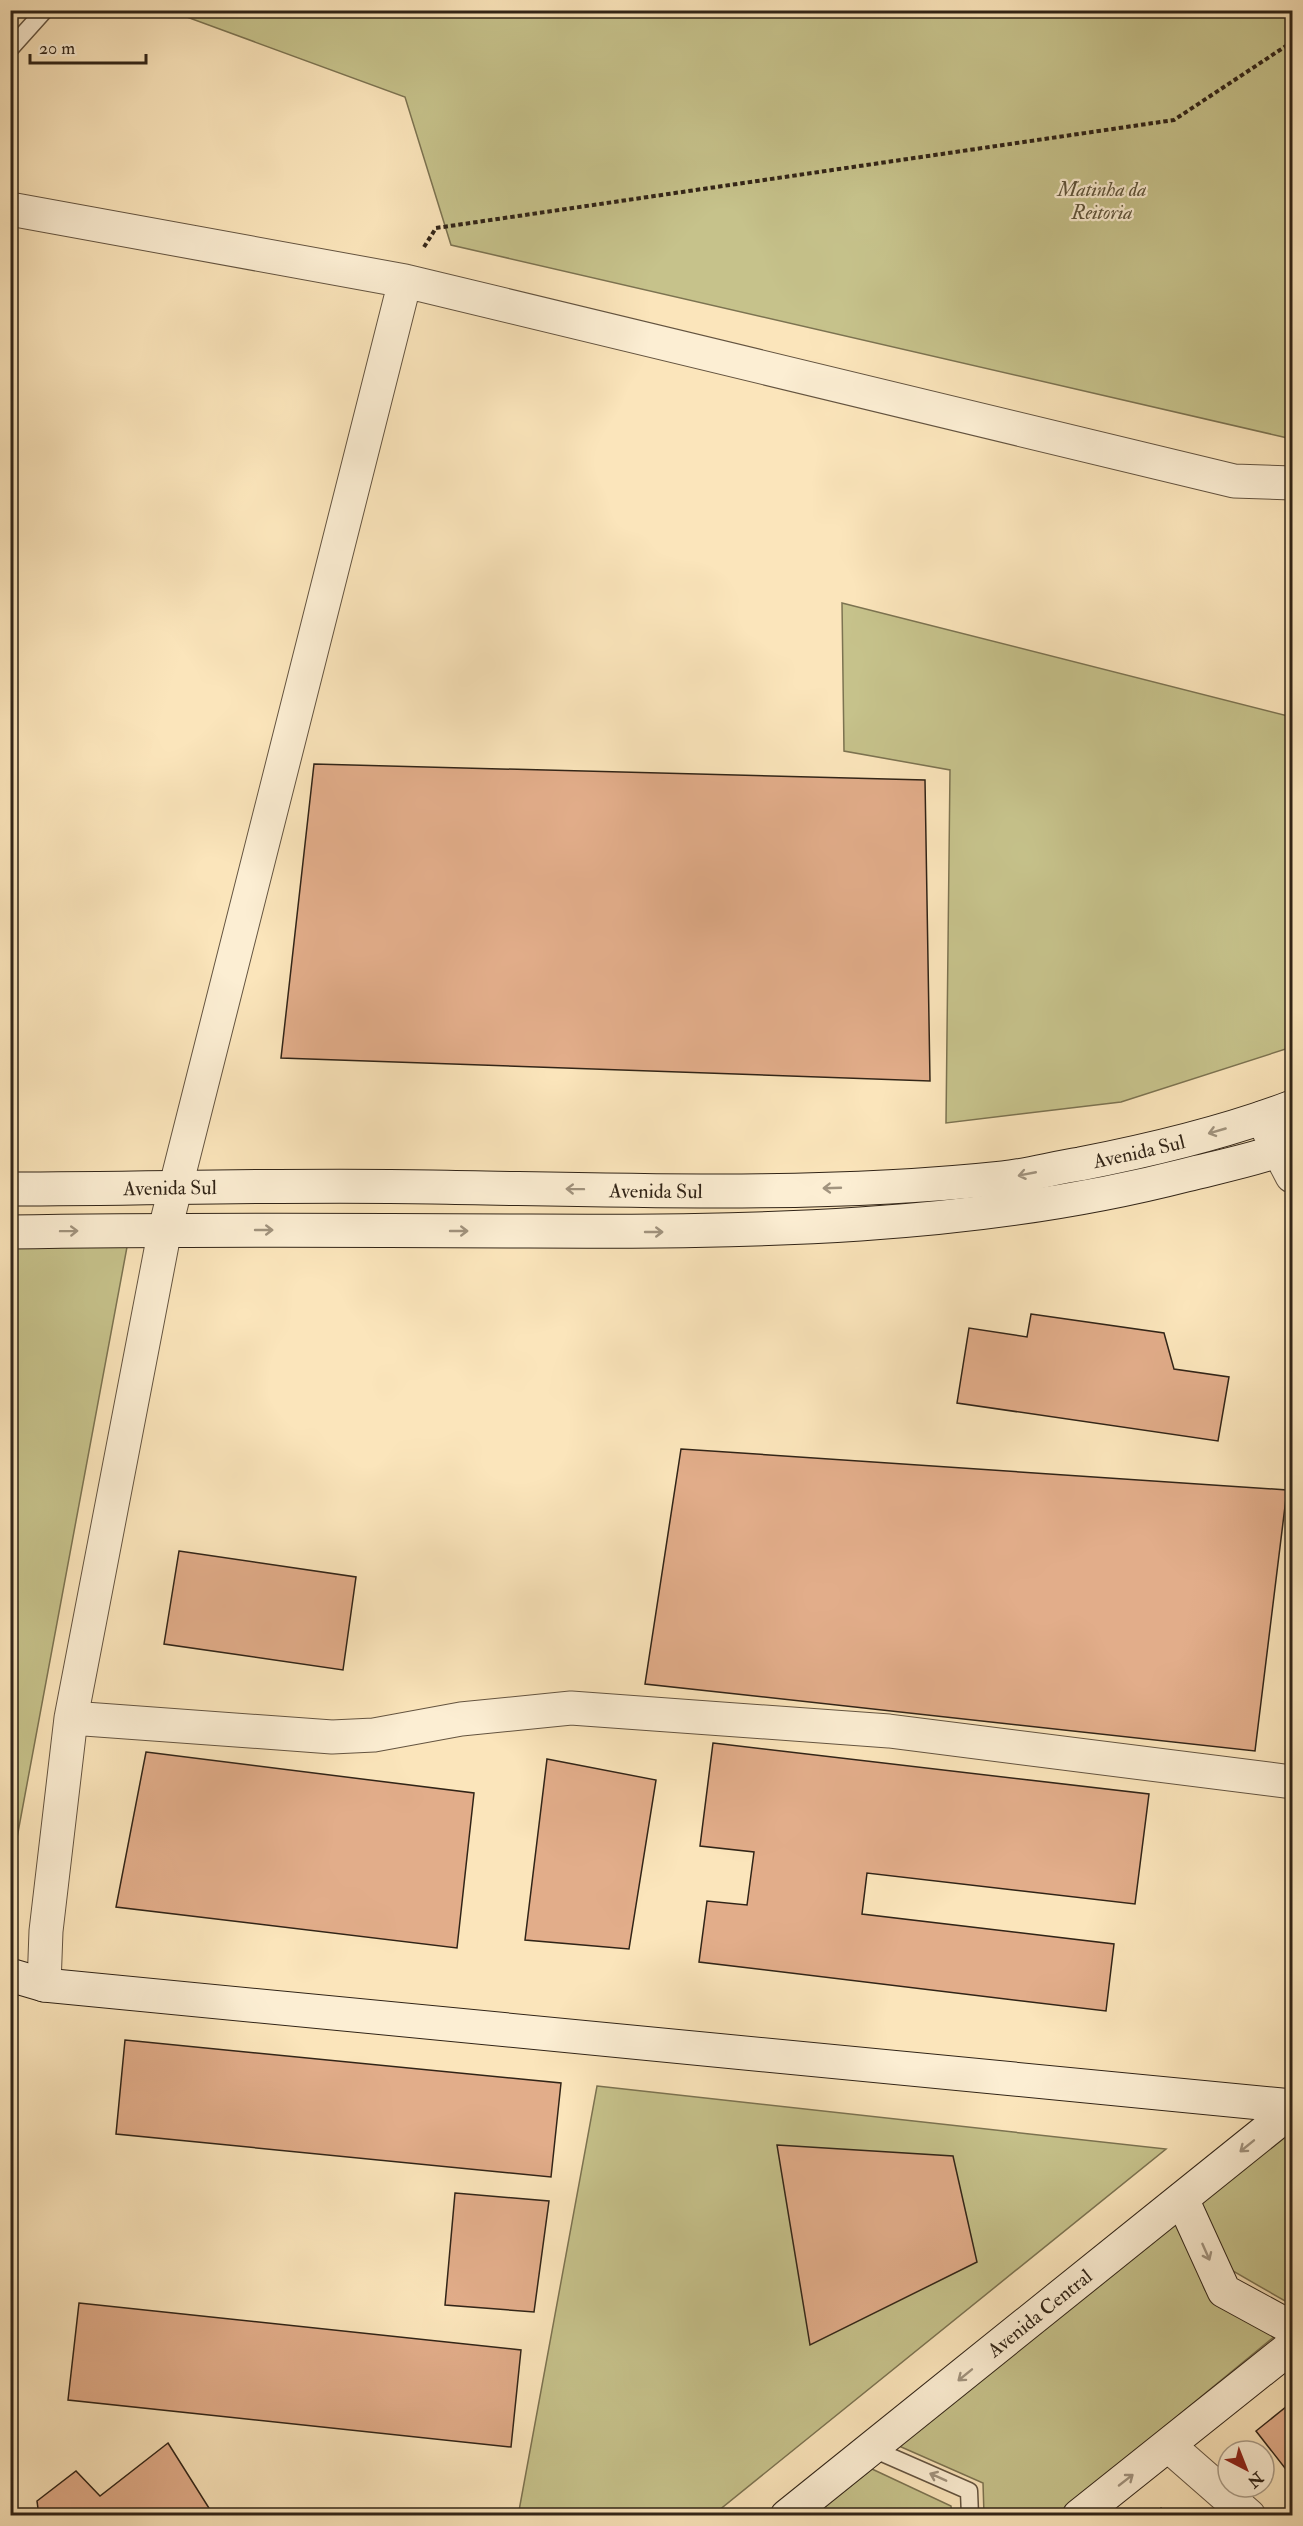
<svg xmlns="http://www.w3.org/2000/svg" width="1303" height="2526" viewBox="0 0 1303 2526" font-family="'IM FELL Double Pica',serif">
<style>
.green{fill:#c6c28b;stroke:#7c7351;stroke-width:1.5}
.building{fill:#e2ad8a;stroke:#312417;stroke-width:1.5}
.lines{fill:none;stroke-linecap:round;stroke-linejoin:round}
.lane-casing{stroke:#645440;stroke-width:19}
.street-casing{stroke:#645440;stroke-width:35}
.secondary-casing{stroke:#312417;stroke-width:35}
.path{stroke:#312417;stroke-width:4;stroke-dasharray:4.5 3;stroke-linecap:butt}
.lane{stroke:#fceed3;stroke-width:16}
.street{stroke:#fceed3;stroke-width:33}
.secondary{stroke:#fceed3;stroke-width:33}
.oneway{stroke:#a1937e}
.labels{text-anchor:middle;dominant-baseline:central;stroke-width:4.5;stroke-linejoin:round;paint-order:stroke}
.park-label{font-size:20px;font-style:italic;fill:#5e533a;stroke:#fceed3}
.street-label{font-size:20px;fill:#312417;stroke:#fceed3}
</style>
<rect width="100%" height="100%" fill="#fbe5bb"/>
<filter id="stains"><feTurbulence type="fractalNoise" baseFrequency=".00333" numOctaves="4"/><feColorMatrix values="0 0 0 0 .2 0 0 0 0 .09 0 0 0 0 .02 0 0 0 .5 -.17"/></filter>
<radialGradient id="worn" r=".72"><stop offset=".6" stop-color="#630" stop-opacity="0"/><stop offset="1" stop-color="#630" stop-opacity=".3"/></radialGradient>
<path class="green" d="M174,11H1292V439L451,245L405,97L173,12Z
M842,603L1292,717V1047L1121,1102L946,1123L950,770L844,751Z
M11,1246L127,1247L11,1870Z
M597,2086L1166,2149L713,2515L518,2516Z
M1292,2130V2305L1226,2267L1199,2202Z
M1177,2217L1205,2290L1280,2332L1057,2515H984L983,2483L899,2446Z
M872,2469L951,2506L952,2515L814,2516Z"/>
<path class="building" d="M314,764L925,780L930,1081L281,1058Z
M1031,1314L1164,1333L1174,1369L1229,1377L1218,1441L957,1403L969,1328L1027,1337Z
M681,1449L1287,1490L1255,1751L645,1684Z
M179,1551L356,1577L343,1670L164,1644Z
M713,1743L1149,1794L1135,1904L867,1873L862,1914L1114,1944L1106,2011L699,1962L707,1901L747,1905L754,1852L700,1846Z
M146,1752L474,1793L457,1948L116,1907Z
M547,1759L656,1780L629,1949L525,1940Z
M125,2040L561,2083L551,2177L116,2134Z
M777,2145L953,2156L977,2262L810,2345Z
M455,2193L549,2201L534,2312L445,2305Z
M79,2303L521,2350L511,2447L68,2400Z
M1292,2402V2477L1256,2431Z
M168,2443L214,2516H39L37,2501L76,2471L100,2496Z
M1161,2508L1167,2516H1151Z"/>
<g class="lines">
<defs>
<path id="lane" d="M10,49L45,10
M873,2449L969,2491L970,2516"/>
<path id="street" d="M10,209L405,281L1234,481L1292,483
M1262,1118L1292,1176
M71,1718L332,1737L374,1735L461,1719L571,1708L889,1731L1292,1782
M44,1985L46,1931L71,1718L165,1229L405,281
M1169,2446L1249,2516"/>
<g id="secondary">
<path id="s1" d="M10,1189C151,1189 292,1184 432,1187C622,1190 814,1198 1003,1178C1029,1175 1054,1168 1080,1164C1152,1150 1224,1133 1292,1107"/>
<path d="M10,1232C183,1229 356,1230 529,1231C750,1232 972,1230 1186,1175C1222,1166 1258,1159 1292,1146"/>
<path d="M10,1975L44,1985L1292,2106"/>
<path d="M1182,2199L1224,2291L1292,2328"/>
<path id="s2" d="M787,2516L1292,2110"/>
<path d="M1079,2516L1292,2346"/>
</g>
</defs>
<use href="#lane" class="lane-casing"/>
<use href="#street" class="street-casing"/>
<use href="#secondary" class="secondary-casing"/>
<path class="path" d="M424,247L436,228L1174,120L1292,42"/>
<use href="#lane" class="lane"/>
<use href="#street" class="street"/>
<use href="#secondary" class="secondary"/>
</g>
<defs><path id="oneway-shaft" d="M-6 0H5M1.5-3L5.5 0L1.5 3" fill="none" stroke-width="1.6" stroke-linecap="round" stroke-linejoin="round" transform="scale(1.5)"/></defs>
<g class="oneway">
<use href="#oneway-shaft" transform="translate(1217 1131) rotate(164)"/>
<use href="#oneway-shaft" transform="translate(1027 1174) rotate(169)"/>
<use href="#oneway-shaft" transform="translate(832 1188) rotate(178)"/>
<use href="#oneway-shaft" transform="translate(575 1189) rotate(-179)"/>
<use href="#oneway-shaft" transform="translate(264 1230)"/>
<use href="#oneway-shaft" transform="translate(69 1231) rotate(-1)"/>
<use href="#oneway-shaft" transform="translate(459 1231)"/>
<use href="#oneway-shaft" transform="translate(654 1232)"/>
<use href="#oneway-shaft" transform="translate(1247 2146) rotate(141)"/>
<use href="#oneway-shaft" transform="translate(1206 2252) rotate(66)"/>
<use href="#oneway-shaft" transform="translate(965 2375) rotate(141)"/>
<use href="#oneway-shaft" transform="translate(938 2477) rotate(-156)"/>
<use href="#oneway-shaft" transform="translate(1126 2480) rotate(-38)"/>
</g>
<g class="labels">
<g class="park-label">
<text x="1102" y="189">Matinha da<tspan x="1102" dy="23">Reitoria</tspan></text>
</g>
<g class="street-label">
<text stroke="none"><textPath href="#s1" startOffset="1132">Avenida Sul</textPath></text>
<text stroke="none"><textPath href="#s1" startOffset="160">Avenida Sul</textPath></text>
<text stroke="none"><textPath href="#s1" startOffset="646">Avenida Sul</textPath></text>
<text stroke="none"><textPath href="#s2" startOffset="324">Avenida Central</textPath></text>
</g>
</g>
<rect width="1303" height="2526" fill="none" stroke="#fbe5bb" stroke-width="36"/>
<rect x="12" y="12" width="1279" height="2502" fill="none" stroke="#312417" stroke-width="3"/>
<rect x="18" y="18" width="1267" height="2490" fill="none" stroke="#312417" stroke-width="1.5"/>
<g transform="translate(1246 2469) rotate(138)"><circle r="28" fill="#fceed3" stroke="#ab9d88" stroke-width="1.5"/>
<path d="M0-4.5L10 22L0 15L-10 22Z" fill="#8f2418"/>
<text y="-9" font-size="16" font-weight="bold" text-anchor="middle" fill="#312417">N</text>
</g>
<path d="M30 54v9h116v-9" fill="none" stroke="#312417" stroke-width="3"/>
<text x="39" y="54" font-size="18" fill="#312417" stroke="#fceed3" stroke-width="4.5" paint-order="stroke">20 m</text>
<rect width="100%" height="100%" filter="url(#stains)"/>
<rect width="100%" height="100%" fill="url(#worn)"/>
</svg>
